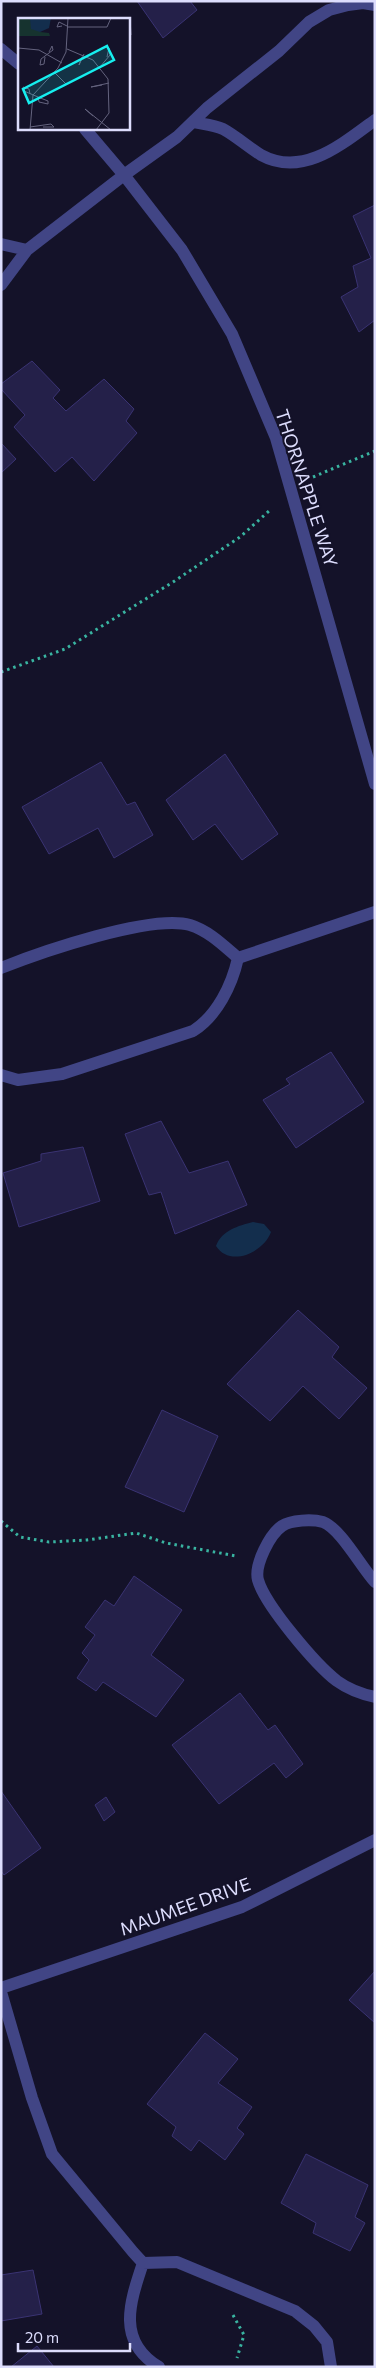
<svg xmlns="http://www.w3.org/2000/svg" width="376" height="2368" viewBox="0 0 376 2368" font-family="Commissioner,sans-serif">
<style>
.water{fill:#132e4d}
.building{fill:#242049;stroke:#3a3373}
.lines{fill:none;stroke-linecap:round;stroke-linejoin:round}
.path{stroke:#39b4a1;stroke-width:3;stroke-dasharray:2.5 4;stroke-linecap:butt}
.minor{stroke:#414585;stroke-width:12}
.labels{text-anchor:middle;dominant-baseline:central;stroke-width:4;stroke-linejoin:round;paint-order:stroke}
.street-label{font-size:18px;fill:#ddddfd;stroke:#141229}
.inset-road{fill:none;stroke:#64637e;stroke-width:1}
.view{fill:#16efef;fill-opacity:0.15;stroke:#16efef;stroke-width:2.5}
.inset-edge{fill:none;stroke:#ddddfd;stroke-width:2.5}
</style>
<rect width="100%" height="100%" fill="#141229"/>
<path class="water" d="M253,1222L264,1224L271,1232C264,1252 230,1268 216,1246C222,1230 238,1226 253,1222Z"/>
<path class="building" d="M137,1H190L197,10L163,38Z
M375,205V320L359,332L341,297L358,287L353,266L371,258L353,216Z
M32,361L60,390L53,398L66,411L104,379L134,409L126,421L137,433L94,481L72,457L55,472L14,427L25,415L1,389V384Z
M1,443L16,459L1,473Z
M225,754L278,834L242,860L215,824L193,840L166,800Z
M101,762L127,805L135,802L153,835L114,858L98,828L49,854L22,807Z
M331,1052L364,1102L296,1148L263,1100L290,1084L286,1079Z
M161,1121L189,1173L228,1161L247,1205L175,1234L161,1192L149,1195L125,1134Z
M83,1147L100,1201L19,1227L3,1173L41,1161V1154Z
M298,1310L339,1347L332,1357L367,1388L339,1419L303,1386L270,1421L227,1384Z
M162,1410L218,1436L184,1512L125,1487Z
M134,1576L182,1610L151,1655L184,1680L156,1717L103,1682L96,1691L77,1678L89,1660L82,1653L95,1635L85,1627L105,1600L114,1606Z
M240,1693L268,1730L275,1725L303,1764L286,1778L274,1763L219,1804L172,1745Z
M1,1791L41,1848L4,1875L1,1871Z
M106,1797L115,1812L104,1821L95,1805Z
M375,1971V2023L349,2000Z
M205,2033L238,2059L218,2083L252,2107L237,2128L244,2134L225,2160L199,2140L191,2151L172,2136L176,2127L147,2104Z
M306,2154L368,2185L355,2217L365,2223L350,2251L313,2233L316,2223L281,2203Z
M33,2270L42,2314L1,2321V2275Z
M37,2346L54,2367H11Z"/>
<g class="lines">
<path class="path" d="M313,477L375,451
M1,672L65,649L173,582L240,537L269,511
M1,1521L20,1537L49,1542L87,1540L136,1533L166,1543L236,1556
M233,2315L244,2335L237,2358"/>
<path class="minor" d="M1,49L19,64
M193,122C202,124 214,125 223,129C236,136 248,147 261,155C303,178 342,144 375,120
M85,129L124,175L182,250L232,334L276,438L375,784
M1,244L27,250
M1,285L27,250L124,175L177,137L207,108L279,51L309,22L329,10L348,5L363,3L375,5
M238,958L375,912
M1,968C41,952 151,914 190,925C209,931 223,945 238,958
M1,1075L18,1080L62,1074L193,1031C217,1016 232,985 238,958
M375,1582C361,1567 341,1529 323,1522C312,1519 291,1520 282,1526C270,1534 254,1565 258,1580C265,1605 316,1665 337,1681C348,1689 361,1694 375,1697
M1,1988L242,1907L375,1840
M1,1992L32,2098L52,2154L133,2252L143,2263L177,2262L295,2311L314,2326L327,2342L331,2367
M143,2263C130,2302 116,2341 159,2367"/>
</g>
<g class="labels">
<g class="street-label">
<text transform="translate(307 488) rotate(72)">THORNAPPLE WAY</text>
<text transform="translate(185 1906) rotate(-20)">MAUMEE DRIVE</text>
</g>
</g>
<g transform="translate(18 18)">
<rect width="112" height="112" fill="#141229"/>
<path d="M0,0H12L22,14L31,15L32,18H0Z" fill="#16332f"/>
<path d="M12,0H33L31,10L22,14L13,11Z" fill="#132e4d"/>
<path class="inset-road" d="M112,0L113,17M44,8L39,9L41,4L49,8M49,9H89L93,0M0,30L21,32L44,45M49,31L75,42L90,61L91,95L78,112M27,39L26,46L22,47L23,41L35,32L34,28L31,34M64,39L61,47L66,36M82,49L92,37L91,30L89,39M36,54L49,67L41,59M84,67L73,69L91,65M12,76L11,71L5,69L6,73L20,79L30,83V86L21,84L20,79M75,98L67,91L93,112M12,109L33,106L36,109H25M12,112L15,77L40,50L48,34L50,0"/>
<path class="view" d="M89,28L96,42L11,85L5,71Z"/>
<rect width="112" height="112" class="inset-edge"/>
</g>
<rect width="376" height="2368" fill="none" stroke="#ddddfd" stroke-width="5"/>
<path d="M18 2343v8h112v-8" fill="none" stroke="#ddddfd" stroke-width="2.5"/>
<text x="25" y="2343" font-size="15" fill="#ddddfd" stroke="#141229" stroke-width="4" paint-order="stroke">20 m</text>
</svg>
